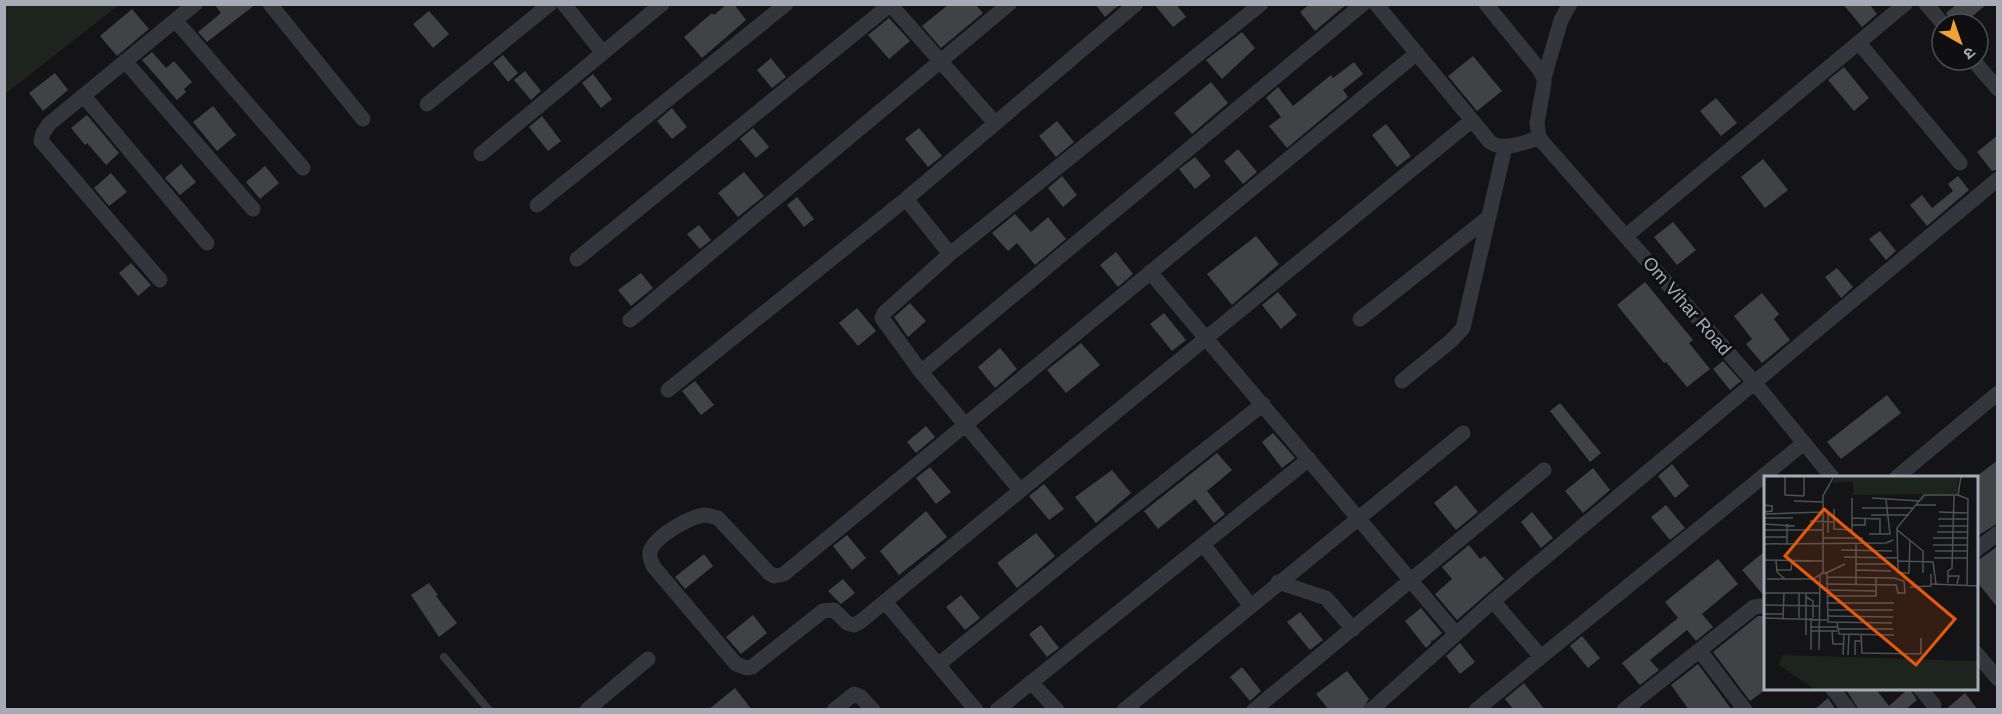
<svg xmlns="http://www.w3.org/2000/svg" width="2002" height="714" viewBox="0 0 2002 714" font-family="Helvetica,'Noto Sans Devanagari',sans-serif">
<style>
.green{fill:#1c241d}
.building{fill:#404246}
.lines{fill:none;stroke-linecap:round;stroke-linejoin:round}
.service{stroke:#35363b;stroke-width:8}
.minor{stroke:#35363b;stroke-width:15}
.labels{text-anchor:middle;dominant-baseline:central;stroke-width:6;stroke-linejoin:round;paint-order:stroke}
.street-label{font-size:18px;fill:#a6acb6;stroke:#0f0f11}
.inset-road{fill:none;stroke:#4e5156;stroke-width:1.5}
.view{fill:#e8590c;fill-opacity:0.15;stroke:#e8590c;stroke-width:3}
.inset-edge{fill:none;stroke:#a6acb6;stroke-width:3}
</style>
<rect width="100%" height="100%" fill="#141416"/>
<path class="green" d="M5,4H119V5L5,94Z"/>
<path class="building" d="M214,4H256L207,42L198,32L221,13Z
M727,4H734L746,20L702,58L684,37L712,13L714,15Z
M949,4H975L983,13L941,48L922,26Z
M1095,4H1120L1105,17Z
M1154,4H1176L1186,17L1173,27Z
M1310,4H1347L1315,31L1300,12Z
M1843,4H1869L1877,14L1862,27Z
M1957,4H1987L1963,24H1953L1946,13Z
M132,9L149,29L117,56L100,36Z
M429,11L449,34L433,48L413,24Z
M889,18L910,41L889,59L868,35Z
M1242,32L1255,48L1222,79L1206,60Z
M152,52L166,68L174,61L192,82L184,89L186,92L177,100L142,60Z
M503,55L518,73L508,82L493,63Z
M1473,56L1502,91L1477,111L1448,76Z
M771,58L786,77L772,88L757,70Z
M1354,62L1363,74L1343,90L1348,97L1287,148L1269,126L1281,117L1266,98L1278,87L1293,106L1331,75L1333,78Z
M1844,67L1869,98L1854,111L1828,80Z
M525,71L541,91L531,100L514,80Z
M55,73L68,90L43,111L29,93Z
M593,74L612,99L601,108L582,83Z
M1211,82L1228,103L1192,134L1174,113Z
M1716,98L1737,123L1721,136L1700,111Z
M213,106L236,135L217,151L193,122Z
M672,108L687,127L672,139L657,121Z
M87,115L119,153L106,165L87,143L85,145L71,128Z
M542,116L561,141L548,151L529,127Z
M1057,121L1074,142L1056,157L1039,136Z
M1386,124L1411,156L1397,167L1372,135Z
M753,128L769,147L756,158L740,139Z
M919,128L942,156L928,167L905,139Z
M1998,135V169L1992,171L1977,152Z
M1238,149L1257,172L1243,184L1224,161Z
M1195,157L1211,176L1195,189L1179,169Z
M1763,159L1788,190L1765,208L1741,177Z
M181,164L196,182L180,195L165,178Z
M265,166L279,183L260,199L246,182Z
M744,172L764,196L738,217L718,193Z
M111,173L127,192L109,206L94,188Z
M1062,176L1077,195L1063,207L1048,188Z
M1958,176L1969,190L1927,226L1910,205L1922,195L1932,208L1953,191L1948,184Z
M797,197L814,219L804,227L787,205Z
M1015,214L1031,232L1048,217L1066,239L1035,265L1017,243L1008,251L992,233Z
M1673,222L1696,250L1677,265L1654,237Z
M699,225L711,240L700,249L687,234Z
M1880,231L1896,251L1886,260L1869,239Z
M1256,236L1279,264L1232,305L1207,274Z
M1116,252L1133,274L1118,287L1100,265Z
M131,263L151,285L138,296L119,273Z
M1837,268L1853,287L1841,298L1825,277Z
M641,273L653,288L631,306L618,290Z
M1645,282L1693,340L1689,343L1710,369L1687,387L1666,362L1664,363L1617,305Z
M1278,292L1297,315L1281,329L1262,305Z
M1762,293L1779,314L1774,319L1790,340L1762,363L1746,344L1752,339L1734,316Z
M910,303L926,321L908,337L894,317Z
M857,308L876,331L858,346L839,323Z
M1164,313L1186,340L1172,351L1150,324Z
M1081,343L1100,365L1066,393L1047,370Z
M1000,348L1017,369L995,388L978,367Z
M1723,361L1741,381L1730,390L1713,369Z
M695,381L714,405L701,415L682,391Z
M1887,395L1901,413L1841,459L1827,442Z
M1560,403L1601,453L1590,462L1550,411Z
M926,426L935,437L916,453L907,442Z
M1273,433L1295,458L1282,468L1262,442Z
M1217,453L1232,470L1207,491L1225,514L1214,523L1195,499L1158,529L1144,511Z
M1998,460V523L1979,535L1977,532V476Z
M1672,464L1689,486L1675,498L1658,476Z
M930,467L951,492L936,504L916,478Z
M1593,468L1610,490L1583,513L1565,491Z
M1112,470L1131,493L1096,523L1075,497Z
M1044,484L1064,509L1049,520L1029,496Z
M1456,485L1478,512L1456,530L1434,503Z
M1666,505L1685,528L1670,540L1651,517Z
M926,511L947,537L899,575L880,551Z
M1532,512L1553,538L1541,548L1521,522Z
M1036,533L1055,556L1017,588L997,563Z
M847,535L866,558L852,570L833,546Z
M1469,545L1480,559L1485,556L1504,579L1457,620L1435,594L1452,579L1442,567Z
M1998,546V608L1977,582V561Z
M1765,551V597L1742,570Z
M704,554L713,566L685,589L675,577Z
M1718,559L1738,584L1702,614L1713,627L1696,641L1687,630L1650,660L1659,670L1640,685L1622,663L1678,618L1665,602Z
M843,579L855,593L841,604L828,591Z
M429,583L438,595L436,596L457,623L439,637L411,595Z
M961,595L980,618L965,630L946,607Z
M1421,608L1442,633L1433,641L1432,639L1431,643L1426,648L1405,621Z
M1300,612L1323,640L1310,650L1287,622Z
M753,615L767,633L741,654L726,637Z
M1758,616H1765V690L1750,701L1713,652Z
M1041,625L1059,648L1047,657L1029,634Z
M1582,636L1600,658L1588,668L1570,646Z
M1460,643L1475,662L1460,674L1446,656Z
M1698,664L1732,710H1689L1671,685Z
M1242,667L1261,691L1250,701L1230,677Z
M1347,671L1369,699L1362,710H1329L1316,694Z
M1524,683L1545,710H1514L1505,699Z
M735,688L752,710H708Z
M1845,688H1875L1889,706L1909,688L1917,700L1905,710H1859Z
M1965,693L1978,710H1945Z
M1828,698L1836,710H1814Z"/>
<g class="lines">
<path class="service" d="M444,657L489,710"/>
<path class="minor" d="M270,4L363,119
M564,4L603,53
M890,4L995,123
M1376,4L1490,142C1504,152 1524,142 1539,138
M1486,4L1539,69L1544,78
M1570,4L1561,20L1544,78V84L1537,123L1539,138L1754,382L1832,477
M1926,4L1943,24
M176,21L303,168
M1859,43L1960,163
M1417,53L784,574L774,576L769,573L718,518C713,517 709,515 704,515C689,517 654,537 650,552C649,557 651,561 653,566L736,664L747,668L752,667L823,611L834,610L847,623L854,625L860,622L1471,121
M1973,60L1998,89
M125,61L253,209
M84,96L207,243
M427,104L550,4
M481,154L662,4
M906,199L950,254
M537,205L786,4
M1626,236L1905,4
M577,259L891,4
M1150,272L1456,634
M160,280L41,141L43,133L49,124L195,4
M1360,319L1489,217
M630,320L1009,4
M921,372L1363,4
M1402,381L1452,340L1463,328L1505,147
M668,390L906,199L1136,4
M1897,477L1998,393
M1020,490L921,372L882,318L884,313L950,254L1261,4
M1203,544L1250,605
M1976,550L1998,533
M1278,582L1326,598L1353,629
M1493,601L1541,657
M886,603L976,710
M1700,651L1745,710
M1976,653L1998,679
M939,664L1096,536L1263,404
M1031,682L1057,710
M1832,688L1849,710
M1920,688L1934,705
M587,710L648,659
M834,710L854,694L861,697L873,710
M997,710L1309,459
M1124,710L1463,433
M1254,710L1544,470
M1371,710L1493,601L1998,179
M1476,710L1804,443
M1624,710L1754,607L1761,606L1765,607"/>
</g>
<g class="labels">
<g class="street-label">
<text transform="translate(1687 306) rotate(49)">Om Vihar Road</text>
</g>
</g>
<g transform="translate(1764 476)">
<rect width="214" height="214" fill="#141416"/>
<path d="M72,0H195L193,18L164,20L156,27L160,18L89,19V6L68,7ZM18,179L214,185V214H52L15,189Z" fill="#1c241d"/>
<path class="inset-road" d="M21,0V19L40,20M40,0V20M194,19L204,23L203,109M88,22V56M108,22L156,25M30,25L59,26M0,29L8,30V35L0,36M152,29H172M98,32H150M70,33V53L88,54M175,36L204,37M2,38L59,36M107,39H145M0,42H29M88,42L116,43V58M174,43H204M46,45L70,46M0,48L31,50M88,49H101V43M175,50H203M132,53L159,75V97M0,54H58M173,56H204M64,57V37M105,58H126L122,24M0,61H23M59,62H99M169,62H203M146,64L145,97H134L133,52L160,19H194L197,0M0,68L122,67L129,64M23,68V48M92,68V108M169,69H203M77,74L128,75M171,75H204M80,81L134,82M170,82H204M0,84L58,85M12,85L13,96L22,104M134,85L169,86L172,108M92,88H127M12,94H27L28,85M92,94L127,95M59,96L63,98L64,146L128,147M62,97L81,88M184,100H195L193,108M3,103H49L59,97V20L70,0M184,107V95L188,92L190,20M62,108L132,109L134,117H141L140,105L130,102L63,101M168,108L215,110M146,111L167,110V98M62,114L112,115M0,117H55M35,117V142M63,120H112V102M42,121L49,125V142M62,127H130M0,129L55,130M63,134H129M0,138H19M63,140L129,141M0,142L63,144M19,142L20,117M47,142V174M73,146L75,158L130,159M47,151H73M73,153H129M47,155H73M68,155L69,168H79M42,159V117M97,159L98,177L157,178V162M55,174L56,100M79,179L80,159M84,179L85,159M91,179V165H97"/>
<path class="view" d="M60,33L191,143L152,189L21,80Z"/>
<rect width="214" height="214" class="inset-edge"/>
</g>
<rect width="2002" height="714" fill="none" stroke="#a6acb6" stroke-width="12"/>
<g transform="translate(1960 42) rotate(140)"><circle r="28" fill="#0f0f11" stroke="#4b4e53" stroke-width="1.5"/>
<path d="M0-4.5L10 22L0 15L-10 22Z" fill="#eda435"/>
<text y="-9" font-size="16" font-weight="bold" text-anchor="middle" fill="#a6acb6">उ</text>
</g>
</svg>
